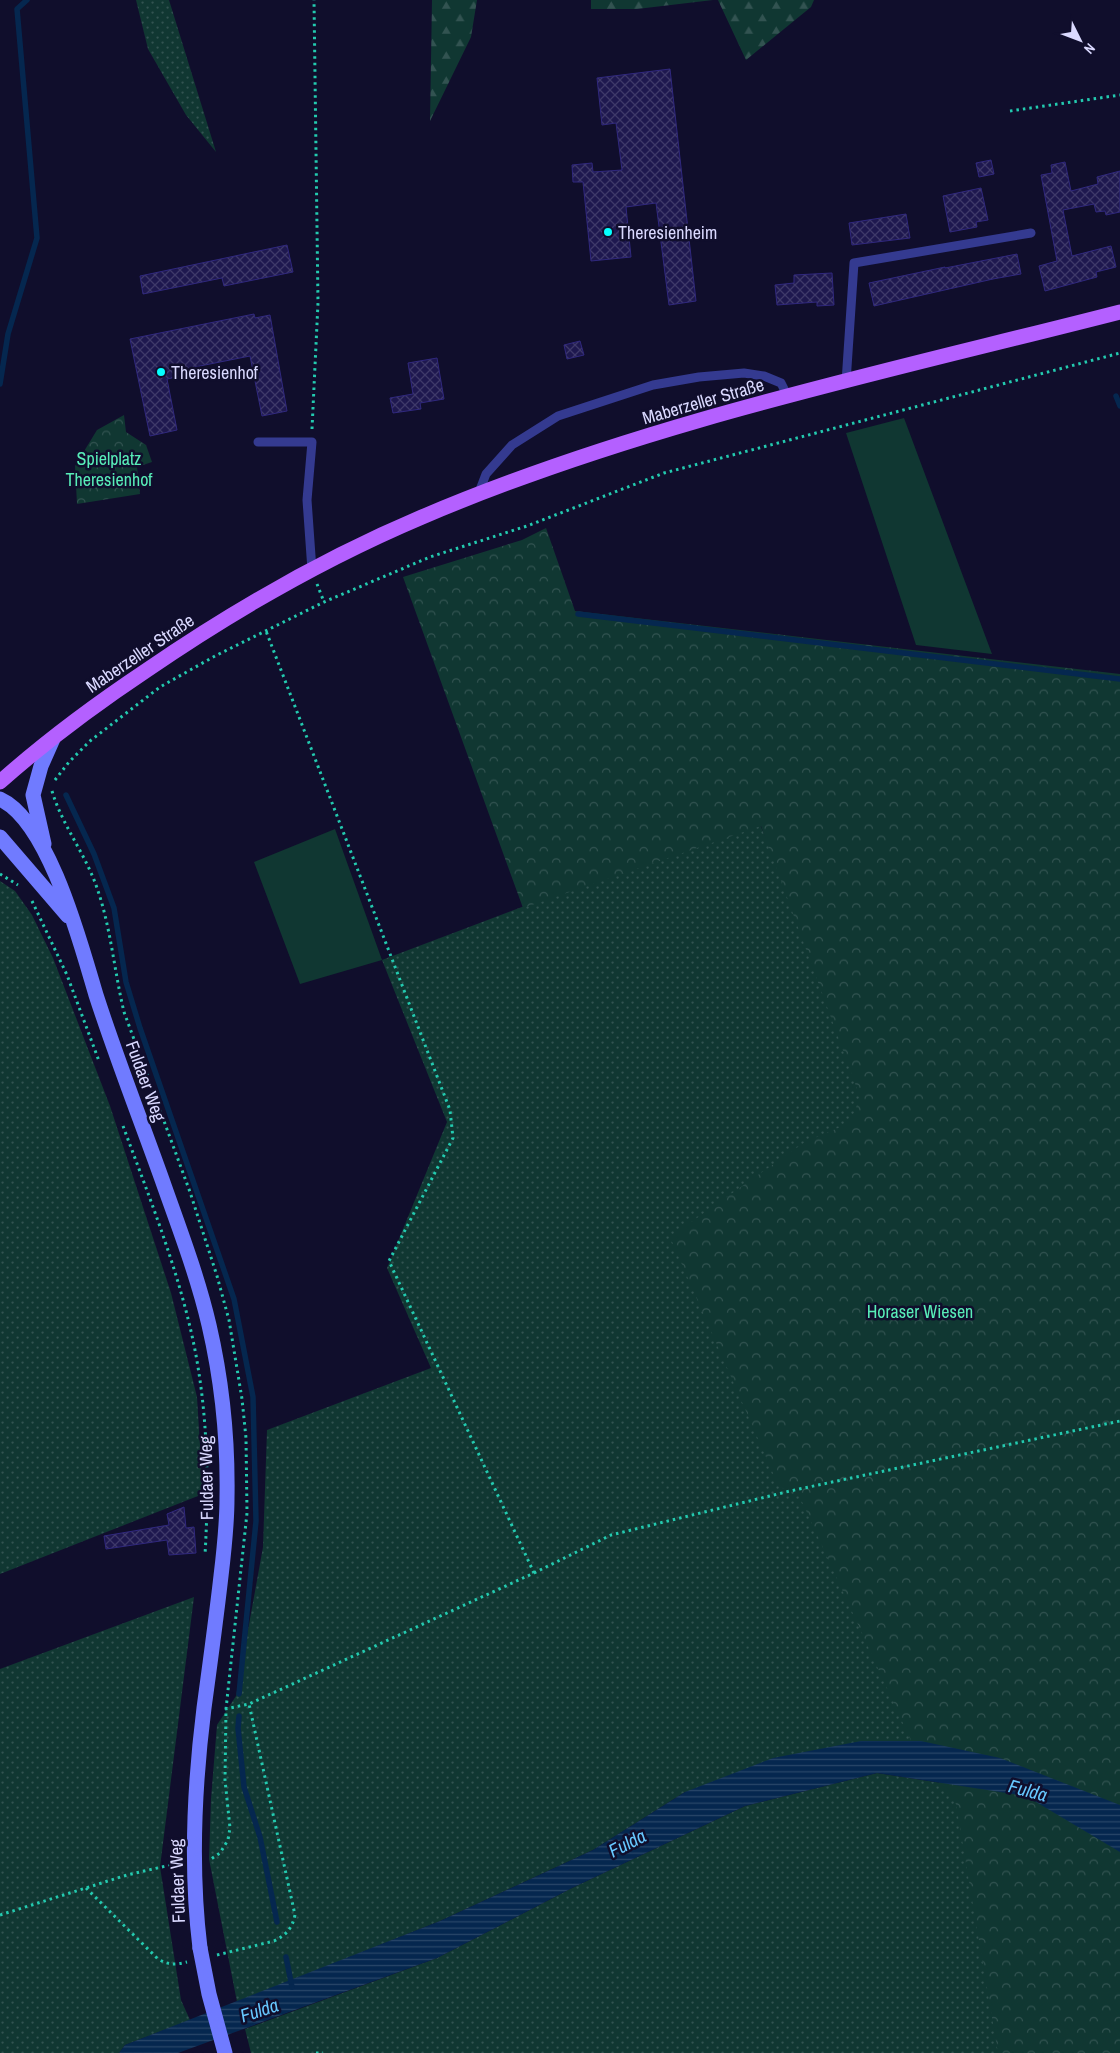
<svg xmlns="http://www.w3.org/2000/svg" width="1120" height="2053" viewBox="0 0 1120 2053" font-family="'Archivo Narrow',sans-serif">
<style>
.grass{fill:url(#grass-dots)}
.forest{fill:url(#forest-firs)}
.park{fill:url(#park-crowns)}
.garden{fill:#103732}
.water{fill:url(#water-rules)}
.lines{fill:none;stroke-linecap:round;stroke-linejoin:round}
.stream{stroke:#05274f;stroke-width:5.5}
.building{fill:url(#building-cross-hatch);stroke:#30287e}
.path{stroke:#23caaf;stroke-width:3;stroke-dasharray:2.5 4;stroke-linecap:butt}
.lane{stroke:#343a90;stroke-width:9}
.secondary{stroke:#707bff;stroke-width:15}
.primary{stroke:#b460ff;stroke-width:15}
.secondary-bridge{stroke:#707bff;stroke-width:15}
.poi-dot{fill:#05ffff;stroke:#100e2c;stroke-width:2}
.labels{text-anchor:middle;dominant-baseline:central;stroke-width:5;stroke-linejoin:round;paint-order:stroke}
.poi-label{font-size:18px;fill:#dad9ff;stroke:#100e2c;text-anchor:start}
.street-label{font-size:18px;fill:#dad9ff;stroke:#100e2c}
.park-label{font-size:18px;fill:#58edb8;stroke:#100e2c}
.water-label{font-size:19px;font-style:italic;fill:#67c8ff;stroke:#100e2c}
</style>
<defs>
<pattern id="grass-dots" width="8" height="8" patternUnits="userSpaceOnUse" patternTransform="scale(1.25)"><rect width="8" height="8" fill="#103732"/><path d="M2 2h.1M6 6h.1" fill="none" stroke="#325351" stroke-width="1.8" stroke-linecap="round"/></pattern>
<pattern id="forest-firs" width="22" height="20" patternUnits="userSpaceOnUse" patternTransform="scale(1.25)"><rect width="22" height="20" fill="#103732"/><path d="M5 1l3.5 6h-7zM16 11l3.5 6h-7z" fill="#325351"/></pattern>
<pattern id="park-crowns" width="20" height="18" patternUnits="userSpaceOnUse" patternTransform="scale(1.25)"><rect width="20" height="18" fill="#103732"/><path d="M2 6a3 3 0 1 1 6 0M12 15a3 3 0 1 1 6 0" fill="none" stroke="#325351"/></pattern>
<pattern id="water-rules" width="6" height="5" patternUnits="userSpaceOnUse" patternTransform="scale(1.25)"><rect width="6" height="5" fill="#05274f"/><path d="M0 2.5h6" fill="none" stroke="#294669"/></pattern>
<pattern id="building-cross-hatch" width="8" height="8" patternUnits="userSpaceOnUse" patternTransform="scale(1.25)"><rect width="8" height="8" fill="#1e184f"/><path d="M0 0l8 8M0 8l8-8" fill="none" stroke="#3e3969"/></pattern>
</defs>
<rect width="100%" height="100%" fill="#100e2c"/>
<path class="grass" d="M136,0H169L216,152L186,115L148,49Z
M757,818L883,1098L1000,1758L685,1792L593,1850L440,1921L237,2002L209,1859L211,1799L217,1725L236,1696L263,1547L267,1430L431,1368L387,1268L447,1122L382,960Z
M0,881L15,891L32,915L53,958L110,1106L171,1293L197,1397L203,1494L0,1574Z
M194,1597L160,1867L181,2000L190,2020L125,2045L119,2053H0V1669Z
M877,1773L1026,1796L1120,2053H251L245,2029L437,1958L572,1888L745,1806Z"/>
<path class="forest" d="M432,0H477L471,37L430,121Z
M591,0H713L637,9H591Z
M718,0H814L811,7L746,60Z"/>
<path class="park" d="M124,415L126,432L146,445L152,462L137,467L140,494L77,504L75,466L97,430Z
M546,528L575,611L1120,674V2053H998L956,1804L917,1754L798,1493L779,1487L670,1237L805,1142L850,1123L860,1097L761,826L523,908L403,577L522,540Z"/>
<path class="garden" d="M904,418L992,654L916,645L846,433Z
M335,829L382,960L300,984L254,862Z"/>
<path class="water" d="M861,1741H921L1000,1758L1120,1805V1852L1026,1796L877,1773L745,1806L572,1888L437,1958L178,2053H119L125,2045L440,1921L593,1850L685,1792L773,1758Z"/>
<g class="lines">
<path class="stream" d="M0,384L8,334L37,238L17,9L27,0
M1116,396L1120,406
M578,614L1120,679
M66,795L94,854L114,908L126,982L140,1028L234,1299L253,1397L256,1521L239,1694
M239,1716L238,1728L244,1787L260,1837L277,1922
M286,1957L292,1987"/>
</g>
<path class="building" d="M670,69L696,301L669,305L656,203L626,207L631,257L591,261L583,182H573L572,165L592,163L593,172L622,170L616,123L602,125L597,78Z
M991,160L994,174L979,177L976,163Z
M1065,162L1071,191L1098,184L1097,177L1120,171V212L1106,215L1105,211L1096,212L1094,204L1063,210L1072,256L1111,246L1116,267L1096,272L1097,277L1045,291L1039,266L1057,261L1041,175L1052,173L1051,165Z
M981,188L988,220L976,222L977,227L950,232L943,196Z
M906,214L910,238L852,245L849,223Z
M287,245L293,272L224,286L222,278L143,294L140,276Z
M1017,254L1021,274L993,279L874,306L869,283L945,267V268Z
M832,273L834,305L817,306V302L777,305L775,285L794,283V275Z
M254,314L255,318L270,315L287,411L262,416L250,356L185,369L186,375L167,379L177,430L150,436L130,339Z
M580,341L584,355L567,359L564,345Z
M437,358L444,399L420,403L421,409L393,413L390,398L413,394L408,363Z
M184,1507L186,1528L194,1527L196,1553L169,1555L167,1540L106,1549L104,1536L169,1525L167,1514Z"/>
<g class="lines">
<path class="path" d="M1010,111L1120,95
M312,429L318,303L314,0
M317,584L324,602
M55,780L69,762L90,741L160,687L215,656L324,602L430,557L527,526L664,473L1120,353
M52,791C62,825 86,855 97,888C111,928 114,970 124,1012L190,1192L217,1276L229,1320L242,1399L246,1438L247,1513L226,1709L225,1780L230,1828L228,1840L220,1853L211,1859V1862
M0,874L18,885
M32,901L67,975L99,1061
M123,1126C150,1199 180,1274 195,1350C208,1418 209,1486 205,1555
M534,1573L611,1535L790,1491L1120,1421
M225,1709L249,1704L534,1573L389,1261L453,1138L450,1110L266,631
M86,1888L158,1959C168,1965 175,1965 187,1962
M0,1915L127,1875L179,1863
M217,1955L274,1941C286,1935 292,1929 295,1915L249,1704
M316,2053H323"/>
<path class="lane" d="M846,382L854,263L1031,233
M258,442H312L307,500L312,570
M478,495L486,474L512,445L558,416L653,385L699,377L744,373L764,376L781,383L788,397"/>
<path class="secondary" d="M0,799C49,821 81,945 96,995C117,1060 142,1123 165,1188C181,1233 198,1278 209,1325C222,1381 228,1440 227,1498C227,1524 224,1551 221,1576C216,1620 210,1664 204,1708C194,1788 190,1867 200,1948
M0,837L68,916
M44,844L33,795L41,766L53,739"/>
<path class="primary" d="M0,782C46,741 96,704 147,670C233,611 325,558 422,517C645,422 886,372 1120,312"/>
<path class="secondary-bridge" d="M200,1948L209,1994L225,2053"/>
</g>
<g class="poi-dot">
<circle cx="608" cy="232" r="5"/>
<circle cx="161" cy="372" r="5"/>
</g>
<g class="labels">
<g class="poi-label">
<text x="618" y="232">Theresienheim</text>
<text x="171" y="372">Theresienhof</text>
</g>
<g class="street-label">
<text transform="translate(703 401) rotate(-16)">Maberzeller Straße</text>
<text transform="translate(140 653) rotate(-34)">Maberzeller Straße</text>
<text transform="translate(146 1081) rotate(70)">Fuldaer Weg</text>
<text transform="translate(206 1478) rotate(-91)">Fuldaer Weg</text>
<text transform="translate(177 1881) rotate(-92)">Fuldaer Weg</text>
</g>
<g class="park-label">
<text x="109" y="458">Spielplatz<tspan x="109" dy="21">Theresienhof</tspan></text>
<text x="920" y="1311">Horaser Wiesen</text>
</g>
<g class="water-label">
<text transform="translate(1028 1790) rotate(15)">Fulda</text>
<text transform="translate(627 1843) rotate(-27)">Fulda</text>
<text transform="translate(259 2010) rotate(-18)">Fulda</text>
</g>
</g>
<g transform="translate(1080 40) rotate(132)" stroke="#100e2c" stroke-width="4" paint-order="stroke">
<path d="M0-4L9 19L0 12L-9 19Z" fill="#dad9ff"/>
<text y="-8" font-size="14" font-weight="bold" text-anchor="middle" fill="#dad9ff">N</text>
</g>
</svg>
